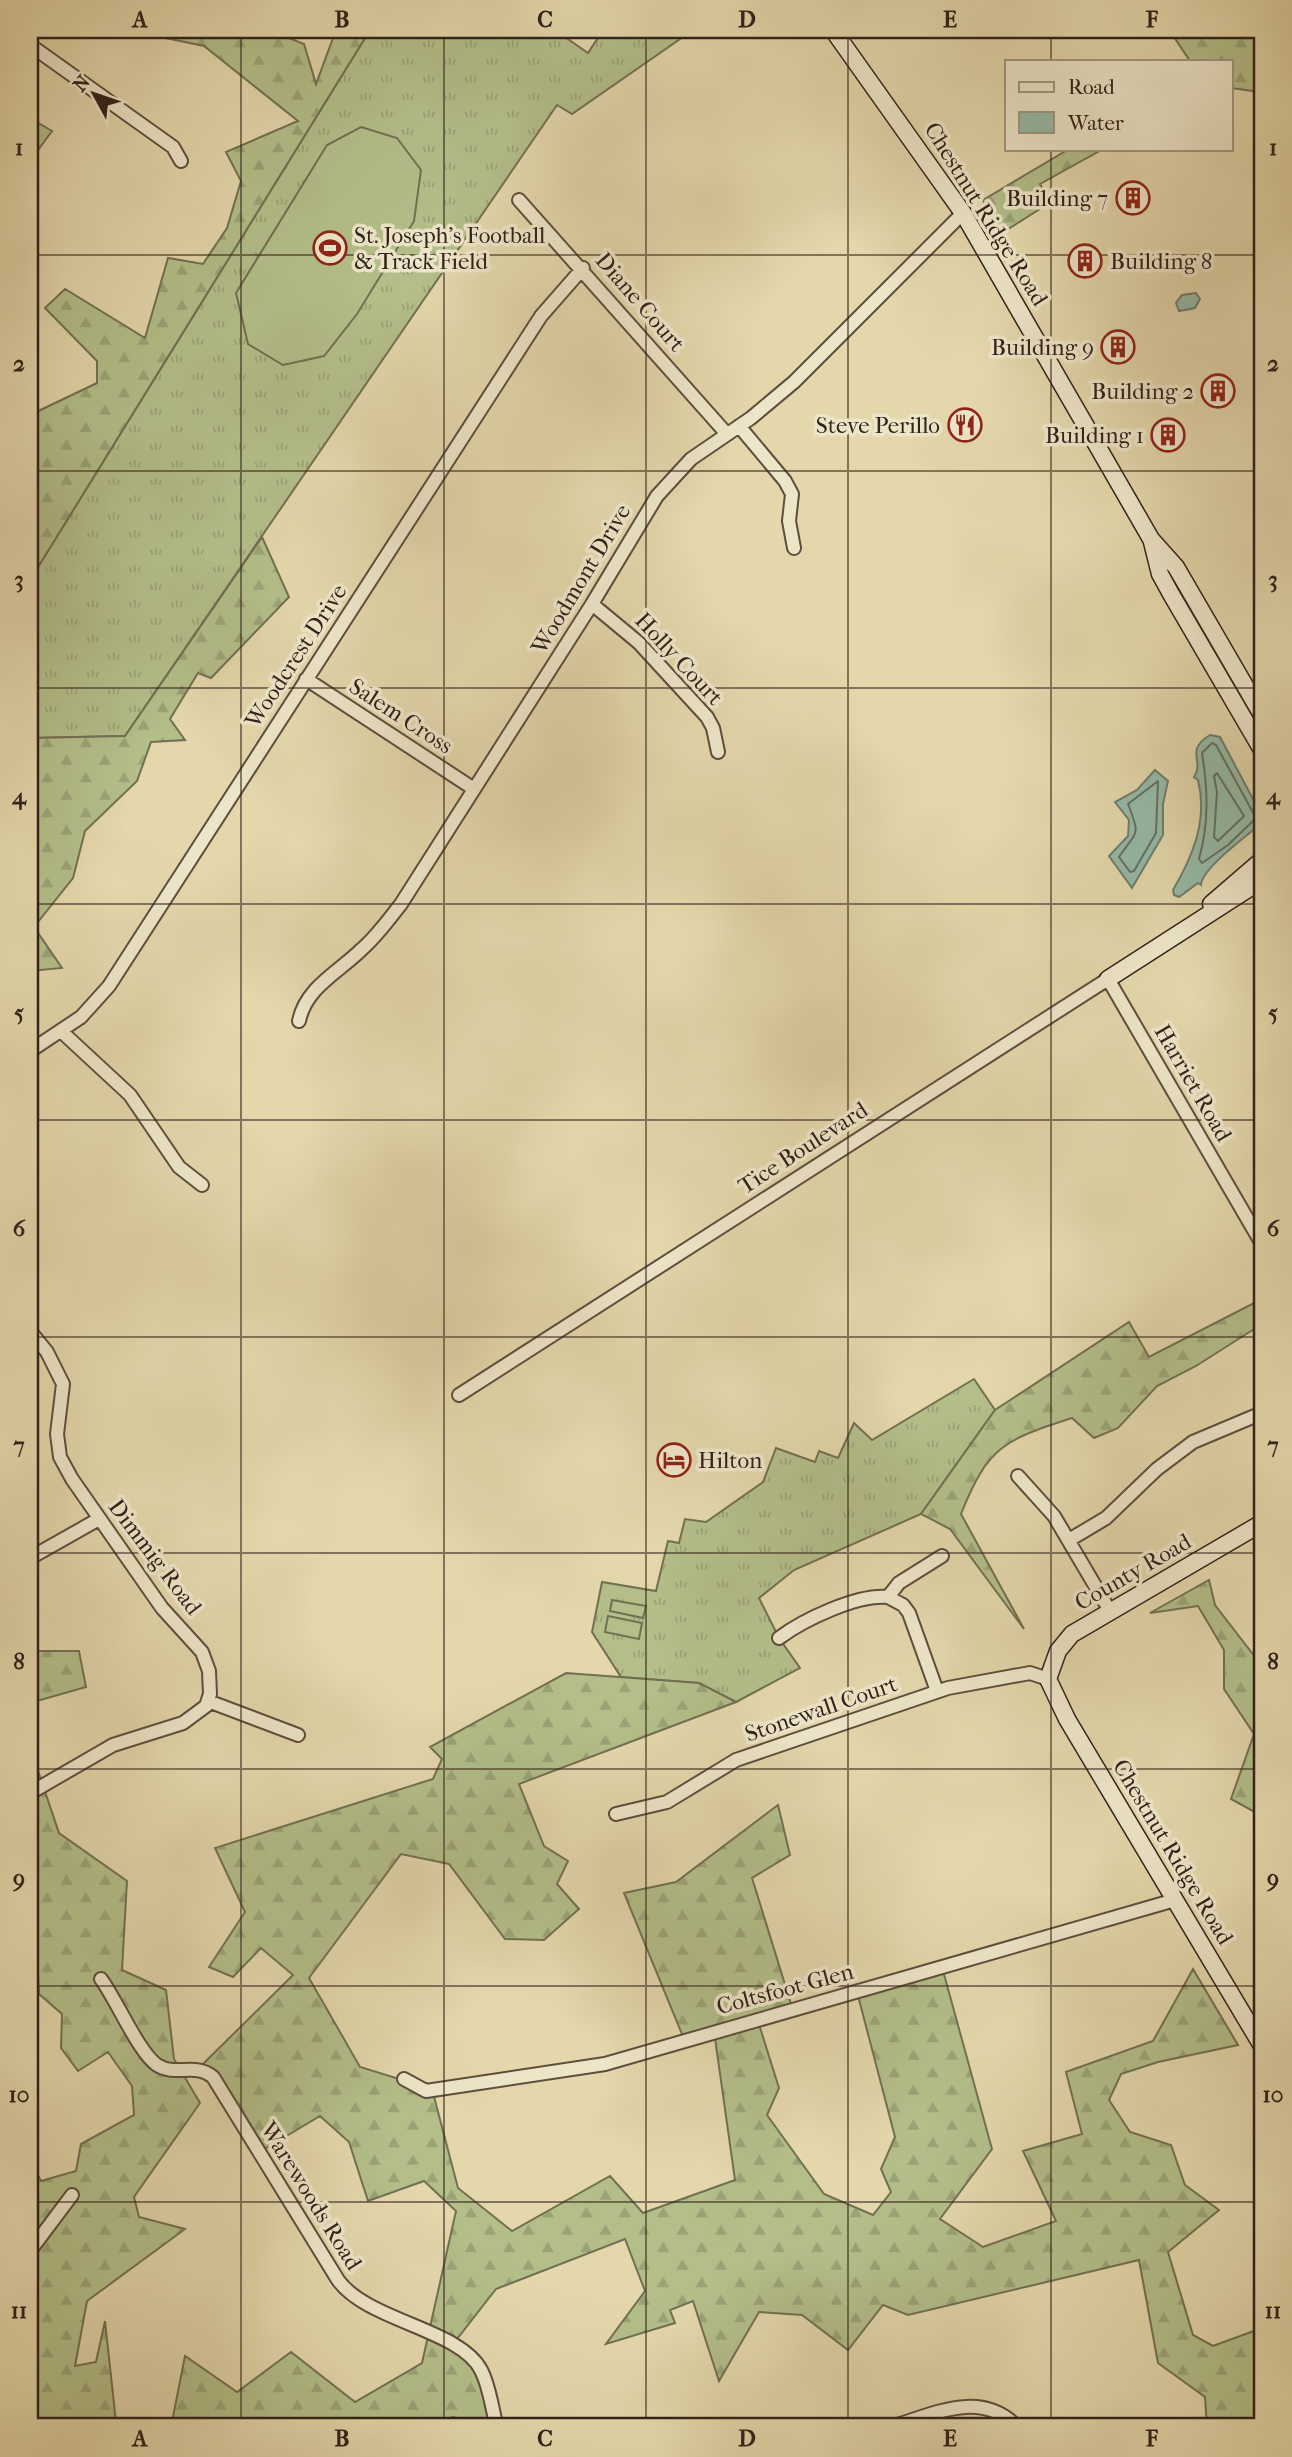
<svg xmlns="http://www.w3.org/2000/svg" width="1292" height="2457" viewBox="0 0 1292 2457" font-family="'IM FELL French Canon',serif">
<style>
.grass{fill:url(#grass-tufts);stroke:#727052;stroke-width:2}
.forest{fill:url(#forest-firs);stroke:#727052;stroke-width:2}
.pitch{fill:#b3be89;stroke:#727052;stroke-width:2}
.water{fill:#95baa7;stroke:#6d7d6f;stroke-width:2}
.lines{fill:none;stroke-linecap:round;stroke-linejoin:round}
.shore{stroke:#636e60;stroke-width:2}
.street-casing{stroke:#5e4e3e;stroke-width:16}
.secondary-casing{stroke:#31211a;stroke-width:19}
.street{stroke:#ede5c8;stroke-width:12}
.secondary{stroke:#ede5c8;stroke-width:16}
.grid{fill:none;stroke:#31211a;stroke-width:2;stroke-opacity:0.55}
.labels{text-anchor:middle;dominant-baseline:central;stroke-width:7;stroke-linejoin:round;paint-order:stroke}
.poi-label{font-size:23px;fill:#31211a;stroke:#ede5c8;text-anchor:end}
.street-label{font-size:23px;fill:#31211a;stroke:#ede5c8}
.neatline{fill:none;stroke:#31211a;stroke-width:2.5}
.grid-label{font-size:23px;text-anchor:middle;font-weight:bold;fill:#31211a}
</style>
<defs>
<pattern id="grass-tufts" width="24" height="20" patternUnits="userSpaceOnUse" patternTransform="scale(1.75)"><rect width="24" height="20" fill="#b3be89"/><path d="M3 7l-1-3M5 7V3M7 7l1-3M15 17l-1-3M17 17v-4M19 17l1-3" fill="none" stroke="#9aa376"/></pattern>
<pattern id="forest-firs" width="22" height="20" patternUnits="userSpaceOnUse" patternTransform="scale(1.75)"><rect width="22" height="20" fill="#b3be89"/><path d="M5 1l3.5 6h-7zM16 11l3.5 6h-7z" fill="#9aa376"/></pattern>
</defs>
<rect width="100%" height="100%" fill="#e3d7ab"/>
<filter id="stains"><feTurbulence type="fractalNoise" baseFrequency=".00286" numOctaves="4"/><feColorMatrix values="0 0 0 0 .2 0 0 0 0 .09 0 0 0 0 .02 0 0 0 .5 -.17"/></filter>
<radialGradient id="worn" r=".72"><stop offset=".6" stop-color="#630" stop-opacity="0"/><stop offset="1" stop-color="#630" stop-opacity=".3"/></radialGradient>
<path class="grass" d="M370,30H512L524,38L531,30H555L588,53L603,30H693L572,114L557,105L125,736L30,738V580Z
M974,1379L995,1410L921,1514L794,1570L759,1598L779,1638L800,1668L736,1702L699,1683L621,1677L592,1632L602,1582L656,1591L668,1541L679,1543L685,1519L706,1522L763,1482L776,1448L815,1462L819,1451L838,1458L854,1423L872,1440Z"/>
<path class="forest" d="M127,30H269L304,44L316,84L336,30H370L30,580V485L38,466L30,432V415L97,383V361L45,308L65,289L145,338L168,258L203,264L227,228L241,181L226,152L298,121L204,46Z
M1185,30H1256L1262,43V99L1259,92L1231,88V61H1190L1174,37Z
M30,118L52,131L30,161Z
M1069,149H1103L1040,184L1051,202L1002,233L983,200Z
M262,537L289,597L211,678L198,673L170,719L185,740L151,742L137,781L85,831L73,878L34,927L62,968L30,971V738L125,736Z
M1262,1299V1324L1196,1366L1157,1386L1118,1428L1094,1438L1072,1418C1004,1440 988,1446 961,1514L1024,1629L950,1529L921,1514L995,1410L1129,1322L1149,1357Z
M1209,1580L1215,1605L1262,1666V1816L1231,1799L1254,1734L1224,1689V1650L1198,1606L1150,1613Z
M30,1651H79L86,1687L30,1703Z
M566,1673L699,1683L736,1702L519,1784L544,1846L568,1861L557,1884L579,1909L544,1940L505,1939L449,1864L401,1854L309,1978L360,2067L432,2089L458,2188L512,2231L610,2176L643,2213L735,2180L714,2031L684,2039L624,1893L676,1882L778,1805L790,1855L752,1878L792,2007L757,2018L779,2088L767,2115L824,2194L873,2215L891,2192L881,2169L895,2137L856,1988L942,1967L992,2149L940,2219L983,2247L1056,2221L1023,2151L1082,2134L1066,2072L1153,2041L1193,1969L1238,2045L1158,2062L1121,2074L1109,2100L1130,2132L1171,2145L1185,2185L1219,2210L1168,2252L1193,2335L1213,2346L1262,2328V2427H1207L1205,2397L1158,2363L1139,2260L908,2315L883,2305L848,2350L802,2315L759,2312L719,2381L693,2301L670,2310L675,2323L606,2344L645,2291L625,2239L496,2289L454,2343L488,2382L502,2427H458L454,2417L407,2427H171L185,2356L237,2392L291,2352L355,2402L422,2363L456,2211L424,2181L368,2201L349,2142L320,2116L258,2153L202,2065L293,1975L261,1948L233,1977L209,1967L245,1912L215,1848L433,1779L442,1759L430,1747Z
M30,1747L59,1833L127,1881L122,1970L166,1990L174,2059L200,2103L134,2197L139,2217L185,2229L87,2301L75,2366L96,2362L105,2321L116,2422L122,2427H30V2160L41,2181L76,2171L81,2144L134,2115L132,2086L108,2052L78,2071L61,2048L62,2014L39,1994L37,1956L30,1959V1902L36,1870L30,1863Z"/>
<path class="pitch" d="M361,127L397,138L421,170L414,221L357,314L324,356L283,365L248,344L236,293L327,145Z
M612,1600L646,1606L643,1618L610,1611Z
M608,1616L642,1623L639,1639L605,1632Z"/>
<path class="water" d="M1196,293L1200,299L1195,308L1179,311L1176,303L1182,295Z
M1210,735L1220,737L1262,816V823C1248,835 1201,869 1201,885L1198,883L1179,897L1174,895L1173,890C1193,856 1208,820 1198,780L1194,777C1205,760 1184,751 1210,735Z
M1155,770L1168,781L1163,804V835L1132,888L1109,856L1128,836L1129,820L1115,802L1137,790Z"/>
<g class="lines">
<path class="shore" d="M1212,743L1216,745L1256,818L1228,845L1202,863L1199,859C1209,823 1208,790 1202,753Z
M1217,773L1244,816L1218,841L1214,837L1217,792L1214,776Z
M1158,781L1156,833L1134,871L1130,872L1119,857C1137,830 1141,837 1128,804Z"/>
<defs>
<path id="street" d="M30,45L173,147L181,161
M519,200L726,433
M739,426L785,481L792,494L789,521L794,548
M592,604L639,643L707,717L713,728L718,752
M306,679L474,789
M299,1021C306,987 339,972 362,949C377,936 389,919 401,904L592,604L657,496L691,459L751,418L794,382L963,213
M62,1032L130,1095L179,1167L202,1185
M30,1051L81,1017L109,986L541,316L583,268
M30,1331L47,1352L63,1384L57,1434L60,1457L72,1479L162,1608L202,1652L209,1671L210,1694L206,1706L183,1723L113,1745L30,1793
M459,1395L1108,979L1262,1244
M1018,1476L1054,1516L1110,1611
M1069,1540L1106,1518L1157,1469L1193,1442L1262,1413
M30,1558L99,1519
M888,1597L903,1605L909,1613L937,1691
M779,1638C803,1620 857,1594 888,1597L899,1583L942,1556
M208,1701L298,1735
M616,1814L667,1802L736,1760L948,1688L1030,1673L1048,1679
M101,1979C116,1999 139,2053 157,2065C176,2077 195,2062 213,2077L338,2280C367,2321 460,2329 481,2370C490,2387 492,2410 497,2427
M404,2079L426,2091L605,2064L1175,1900
M30,2251L72,2195
M891,2427C934,2414 981,2389 1017,2427"/>
<path id="secondary" d="M833,30L963,213L1151,539L1176,567L1262,715
M1152,542L1160,574L1171,594L1262,750
M1211,904L1262,860
M1108,979L1262,880
M1262,1523L1072,1634L1058,1651L1048,1679L1067,1719L1262,2046"/>
</defs>
<use href="#street" class="street-casing"/>
<use href="#secondary" class="secondary-casing"/>
<use href="#street" class="street"/>
<use href="#secondary" class="secondary"/>
</g>
<path class="grid" d="M241,30V2427M444,30V2427M646,30V2427M848,30V2427M1051,30V61M1051,149V2427M30,255H1262M30,471H1262M30,688H1262M30,904H1262M30,1120H1262M30,1337H1262M30,1553H1262M30,1769H1262M30,1986H1262M30,2202H1262"/>
<defs>
<symbol id="building-ring" viewBox="-11 -11 22 22"><circle r="9.5" fill="#ede5c8" stroke="#8f2418" stroke-width="1.5"/><path d="M-4-6H4V6H1V3H-1V6H-4ZM-2.5-4.3h1.7v1.8h-1.7ZM.8-4.3h1.7v1.8H.8ZM-2.5-1h1.7V.8h-1.7ZM.8-1h1.7V.8H.8Z" fill="#8f2418"/></symbol>
<symbol id="stadium-ring" viewBox="-11 -11 22 22"><circle r="9.5" fill="#ede5c8" stroke="#8f2418" stroke-width="1.5"/><path d="M0-5a6.5 5 0 1 0 0 10a6.5 5 0 1 0 0-10ZM-3.5-1.8h7v3.6h-7Z" fill="#8f2418"/></symbol>
<symbol id="restaurant-ring" viewBox="-11 -11 22 22"><circle r="9.5" fill="#ede5c8" stroke="#8f2418" stroke-width="1.5"/><path d="M-5-6h1v4h1v-4h1v4h1v-4h1v5L-1.5 .5V6h-2V.5L-5-1ZM5-6V6H3V1.5H1.5Q1.5-4 5-6Z" fill="#8f2418"/></symbol>
<symbol id="hotel-ring" viewBox="-11 -11 22 22"><circle r="9.5" fill="#ede5c8" stroke="#8f2418" stroke-width="1.5"/><path d="M-6-4.5h1.5V1H6V5H4.5V3h-9V5H-6ZM-4 0a1.8 1.8 0 1 1 3.6 0ZM.5 0V-2.5h3Q6-2.5 6 0Z" fill="#8f2418"/></symbol>
</defs>
<g fill-rule="evenodd">
<use href="#building-ring" x="1114" y="179" width="38" height="38"/>
<use href="#stadium-ring" x="311" y="229" width="38" height="38"/>
<use href="#building-ring" x="1066" y="242" width="38" height="38"/>
<use href="#building-ring" x="1099" y="328" width="38" height="38"/>
<use href="#building-ring" x="1199" y="372" width="38" height="38"/>
<use href="#restaurant-ring" x="946" y="406" width="38" height="38"/>
<use href="#building-ring" x="1149" y="416" width="38" height="38"/>
<use href="#hotel-ring" x="655" y="1441" width="38" height="38"/>
</g>
<g class="labels">
<g class="poi-label">
<text x="1108" y="198">Building 7</text>
<text x="354" y="235" text-anchor="start">St. Joseph's Football<tspan x="354" dy="26">&amp; Track Field</tspan></text>
<text x="1110" y="261" text-anchor="start">Building 8</text>
<text x="1094" y="347">Building 9</text>
<text x="1194" y="391">Building 2</text>
<text x="940" y="425">Steve Perillo</text>
<text x="1144" y="435">Building 1</text>
<text x="698" y="1460" text-anchor="start">Hilton</text>
</g>
<g class="street-label">
<text transform="translate(986 214) rotate(58)">Chestnut Ridge Road</text>
<text transform="translate(640 302) rotate(49)">Diane Court</text>
<text transform="translate(581 579) rotate(-59)">Woodmont Drive</text>
<text transform="translate(296 656) rotate(-57)">Woodcrest Drive</text>
<text transform="translate(679 659) rotate(47)">Holly Court</text>
<text transform="translate(401 716) rotate(33)">Salem Cross</text>
<text transform="translate(1193 1083) rotate(60)">Harriet Road</text>
<text transform="translate(803 1148) rotate(-33)">Tice Boulevard</text>
<text transform="translate(155 1557) rotate(53)">Dimmig Road</text>
<text transform="translate(1133 1572) rotate(-30)">County Road</text>
<text transform="translate(821 1709) rotate(-19)">Stonewall Court</text>
<text transform="translate(1173 1852) rotate(59)">Chestnut Ridge Road</text>
<text transform="translate(785 1989) rotate(-15)">Coltsfoot Glen</text>
<text transform="translate(311 2196) rotate(58)">Warewoods Road</text>
</g>
</g>
<rect width="1292" height="2457" fill="none" stroke="#e3d7ab" stroke-width="77"/>
<rect x="1005" y="60" width="228" height="91" fill="#ede5c8" stroke="#a29782" stroke-width="2"/>
<rect x="1019" y="82" width="35" height="10" fill="#ede5c8" stroke="#a29782" stroke-width="2"/>
<text x="1068" y="94" font-size="21" fill="#31211a">Road</text>
<rect x="1019" y="112" width="35" height="21" fill="#95baa7" stroke="#a29782" stroke-width="2"/>
<text x="1068" y="130" font-size="21" fill="#31211a">Water</text>
<g transform="translate(94 94) rotate(310)" stroke="#ede5c8" stroke-width="5" paint-order="stroke">
<path d="M0-5L12 26L0 18L-12 26Z" fill="#31211a"/>
<text y="-10" font-size="19" font-weight="bold" text-anchor="middle" fill="#31211a">N</text>
</g>
<rect x="38" y="38" width="1216" height="2380" class="neatline"/>
<g class="grid-label">
<text x="140" y="27">A</text>
<text x="342" y="27">B</text>
<text x="545" y="27">C</text>
<text x="747" y="27">D</text>
<text x="950" y="27">E</text>
<text x="1152" y="27">F</text>
<text x="19" y="155">1</text>
<text x="1273" y="155">1</text>
<text x="19" y="371">2</text>
<text x="1273" y="371">2</text>
<text x="19" y="587">3</text>
<text x="1273" y="587">3</text>
<text x="19" y="804">4</text>
<text x="1273" y="804">4</text>
<text x="19" y="1020">5</text>
<text x="1273" y="1020">5</text>
<text x="19" y="1236">6</text>
<text x="1273" y="1236">6</text>
<text x="19" y="1453">7</text>
<text x="1273" y="1453">7</text>
<text x="19" y="1669">8</text>
<text x="1273" y="1669">8</text>
<text x="19" y="1886">9</text>
<text x="1273" y="1886">9</text>
<text x="19" y="2102">10</text>
<text x="1273" y="2102">10</text>
<text x="19" y="2318">11</text>
<text x="1273" y="2318">11</text>
<text x="140" y="2446">A</text>
<text x="342" y="2446">B</text>
<text x="545" y="2446">C</text>
<text x="747" y="2446">D</text>
<text x="950" y="2446">E</text>
<text x="1152" y="2446">F</text>
</g>
<rect width="100%" height="100%" filter="url(#stains)"/>
<rect width="100%" height="100%" fill="url(#worn)"/>
</svg>
